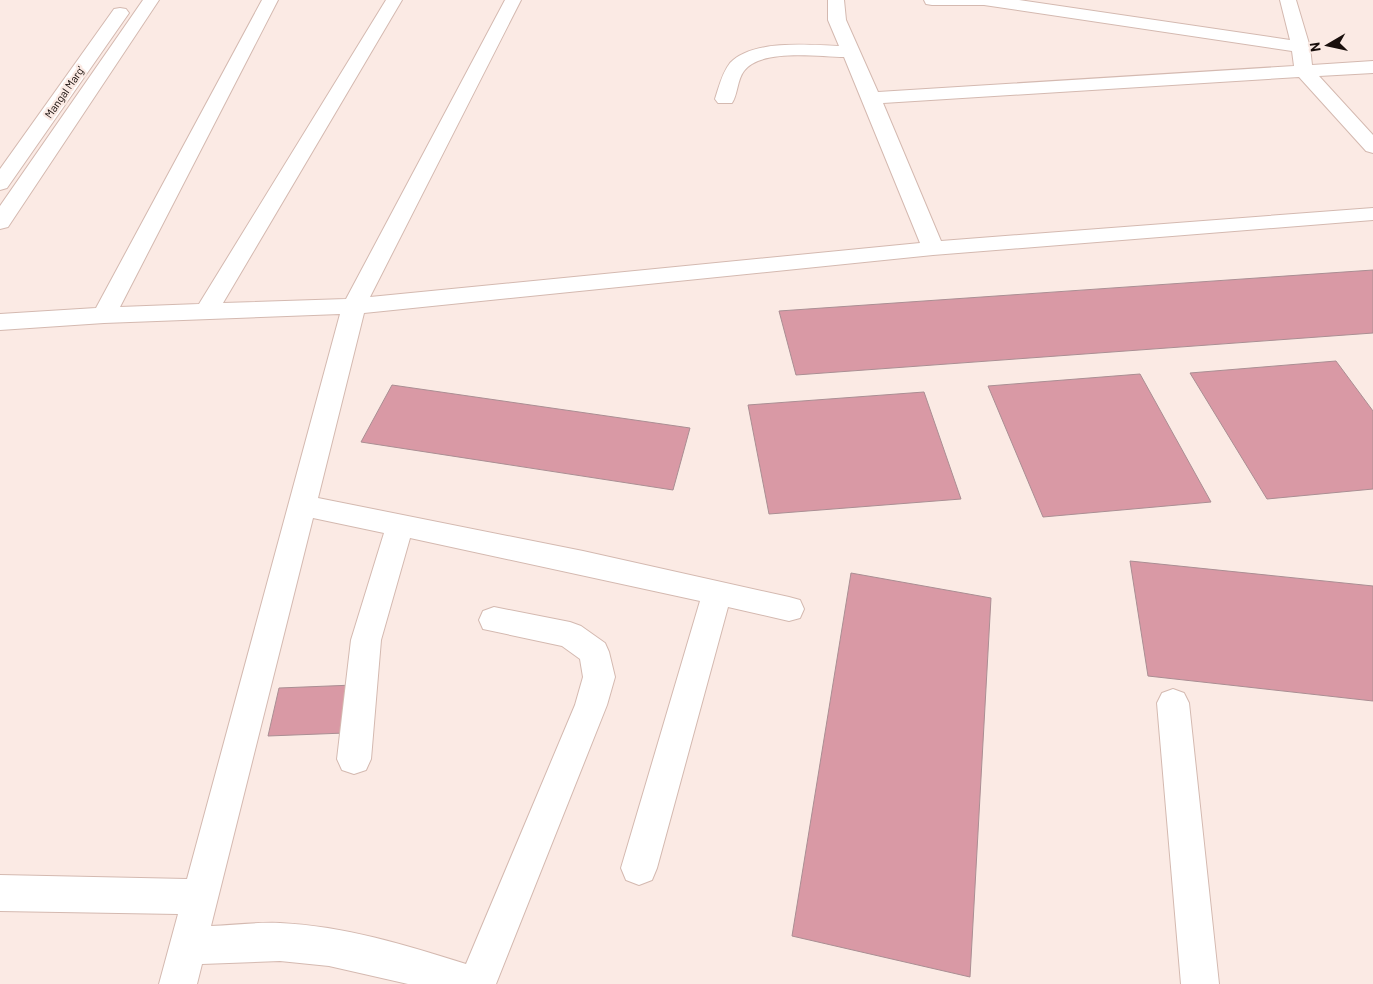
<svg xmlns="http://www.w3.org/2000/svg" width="1373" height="984" viewBox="0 0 1373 984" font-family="Barlow,sans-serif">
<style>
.building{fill:#d999a5;stroke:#aa8e93}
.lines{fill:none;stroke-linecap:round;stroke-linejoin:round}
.minor-casing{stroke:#d4b9b0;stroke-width:2}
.minor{fill:#fff;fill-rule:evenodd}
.labels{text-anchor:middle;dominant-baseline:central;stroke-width:4.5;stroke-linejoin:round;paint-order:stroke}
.far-street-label{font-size:11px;fill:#190f0c;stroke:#fbeae4}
</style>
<rect width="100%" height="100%" fill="#fbeae4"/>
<path class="building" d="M1373,270V333L796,375L779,311Z
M1336,361L1373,411V489L1267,499L1190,373Z
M1140,374L1211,502L1043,517L988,386Z
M392,385L690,428L673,490L361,442Z
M924,392L961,499L769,514L748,405Z
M1130,561L1373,586V701L1148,676Z
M851,573L991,598L970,977L792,936Z
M354,685L345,733L268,736L279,688Z"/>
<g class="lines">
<defs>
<path id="minor" d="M143,0H159L8,227L0,229V206Z
M262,0H278L120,307L199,304L386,0H402L223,303L346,299L505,0H521L370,297L920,243L844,57C819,57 761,48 744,71C737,80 738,94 732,103H718L715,99C719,87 722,73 730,63C753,39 809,45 839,46L828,20V0H844L846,20L878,92L1294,66L1292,51L984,5H932L926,4L924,0H1019L1290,40L1280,0H1296L1310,47L1312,65L1373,61V73L1319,76L1373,135V153L1366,151L1299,77L883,103L941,241L1373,208V220L933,255L364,313L318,498L583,551L789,597L800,600L804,609L800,618L789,621L728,607L657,868L652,880L639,885L626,880L621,868L700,601L410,538L381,640L371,759L366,770L354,774L342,770L337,759L351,640L384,533L313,518L211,926C234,925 257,922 280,923C344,926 406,945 466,964L575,705L583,677L580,659L562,646L483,629L479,620L483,611L494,607L570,622L581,626L605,643L609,652L615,677L607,705L496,984H408L329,966L280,961L202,964L197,984H159L178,914L0,911V875L187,879L340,314L104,323L0,330V314L96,308Z
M120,8L126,9L129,13L7,188L0,190V169L114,9Z
M1173,689L1184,693L1189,703L1219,984H1181L1157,703L1162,693Z"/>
</defs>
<use href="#minor" class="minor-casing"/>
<use href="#minor" class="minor"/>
</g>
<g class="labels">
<g class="far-street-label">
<text transform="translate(64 92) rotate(-55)">Mangal Marg'</text>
</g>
</g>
<g transform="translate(1328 45) rotate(261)" stroke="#fbeae4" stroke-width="4" paint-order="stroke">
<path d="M0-4L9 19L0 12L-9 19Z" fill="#190f0c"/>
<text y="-8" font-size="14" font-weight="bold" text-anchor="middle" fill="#190f0c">N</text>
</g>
</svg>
